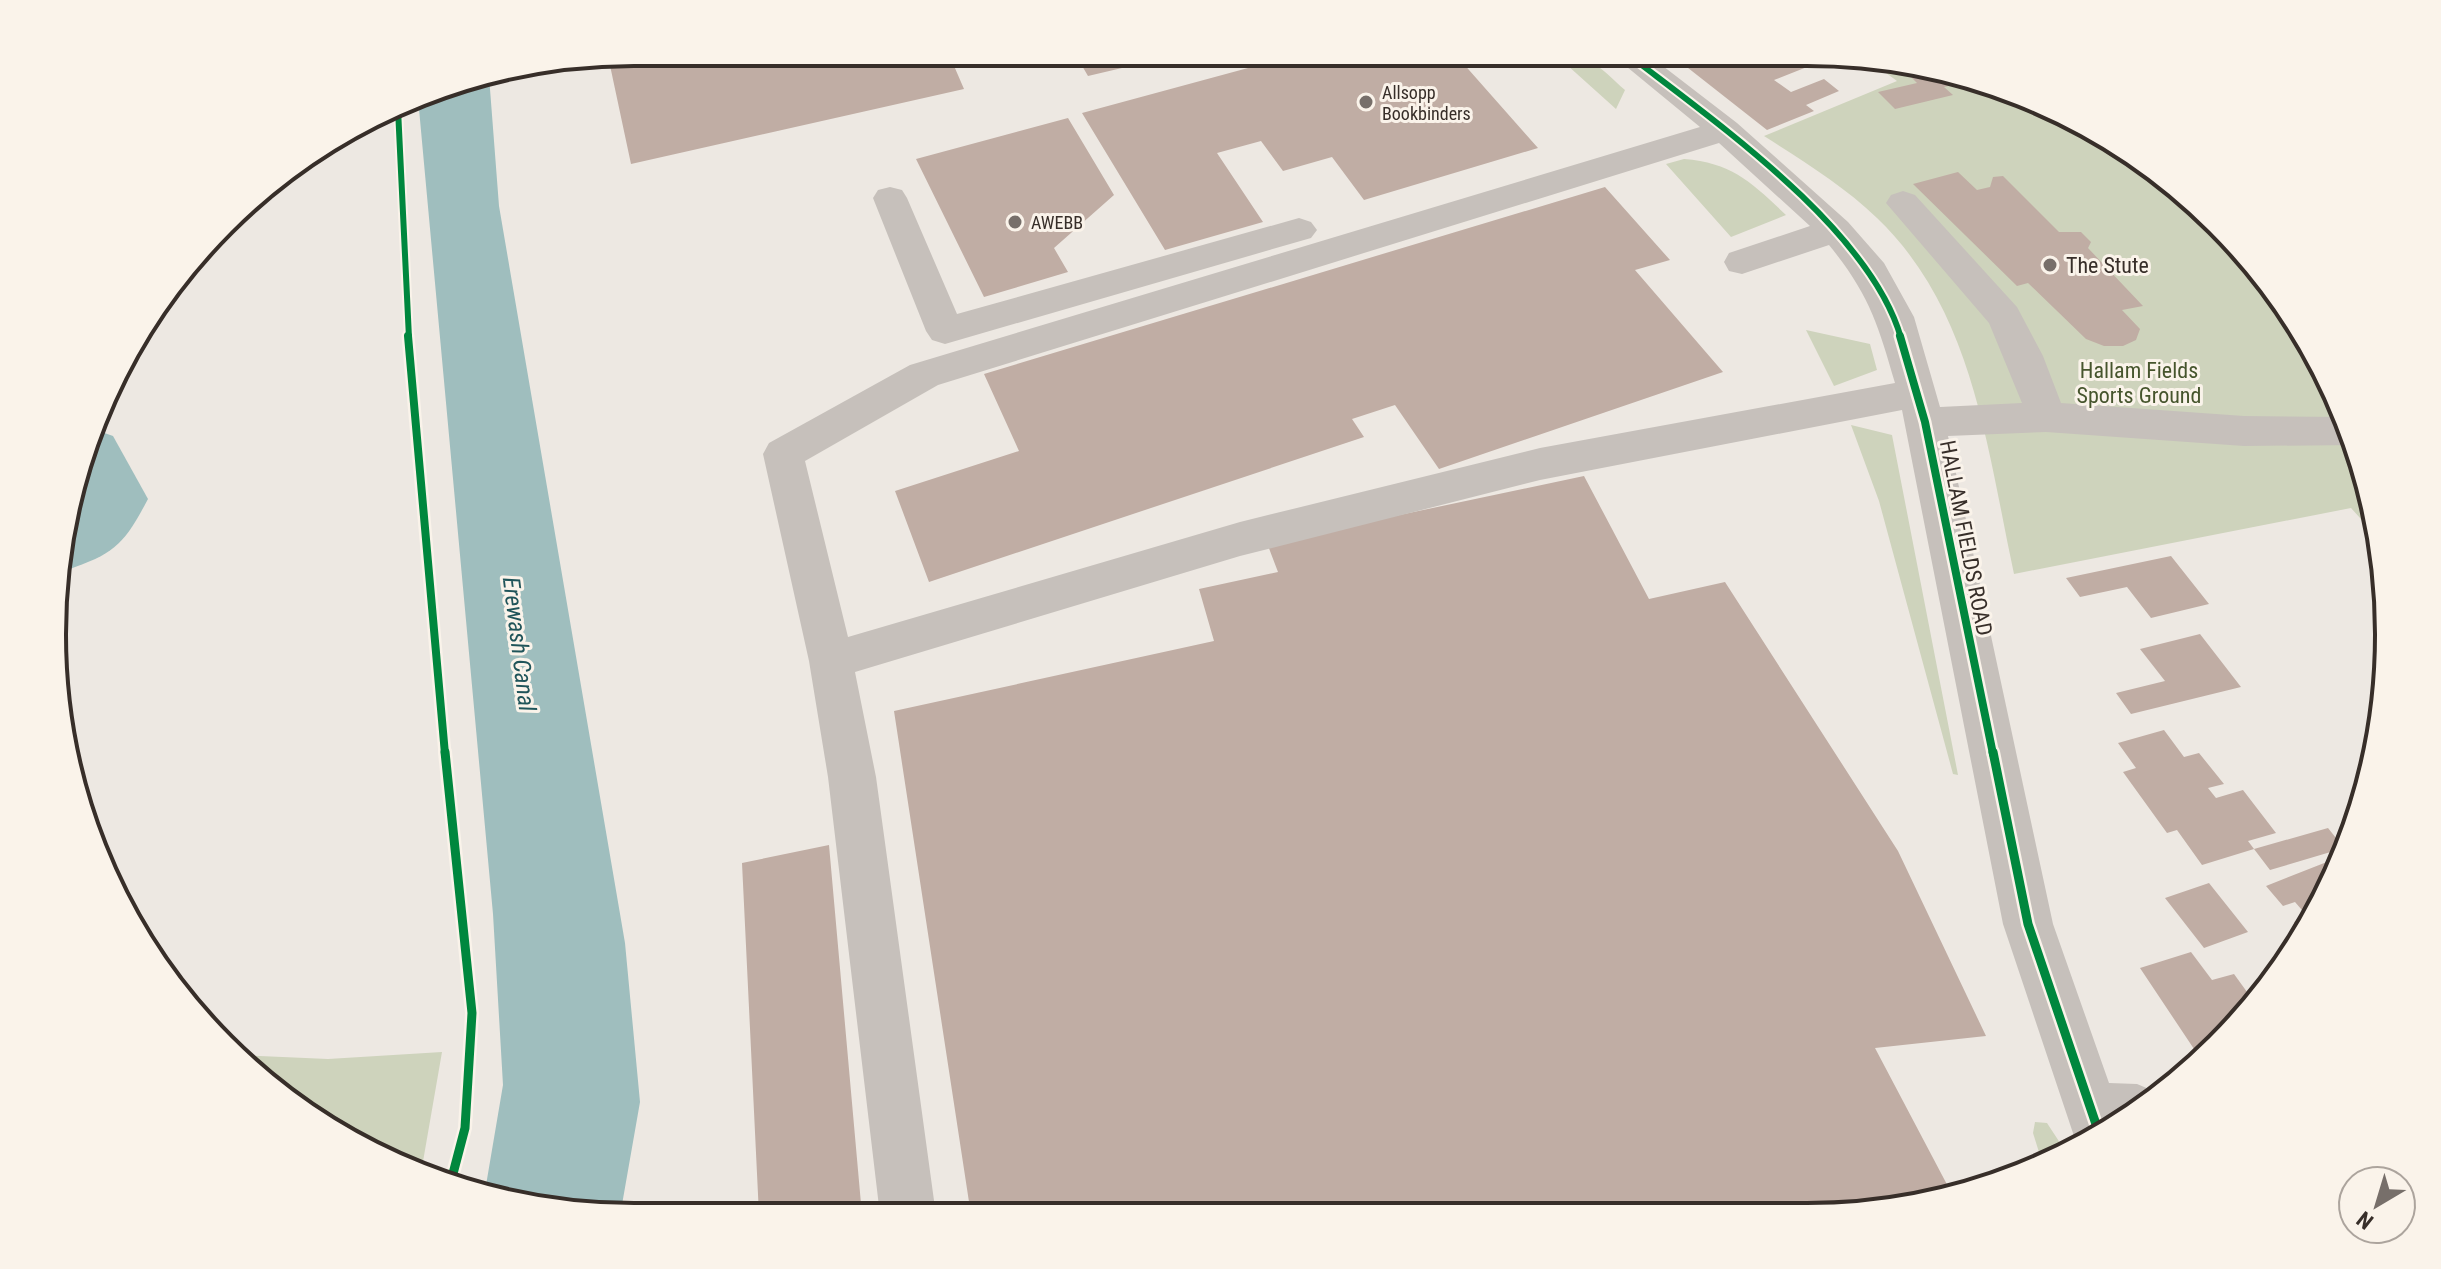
<svg xmlns="http://www.w3.org/2000/svg" width="2441" height="1269" viewBox="0 0 2441 1269" font-family="'Roboto Condensed',sans-serif">
<style>
.green{fill:#ced3bc}
.water{fill:#9fbebe}
.lines{fill:none;stroke-linecap:round;stroke-linejoin:round}
.river{fill:#9fbebe;fill-rule:evenodd}
.building{fill:#c0ada4}
.minor{fill:#c6c0bb;fill-rule:evenodd}
.cycleway-far2-casing{stroke:#faf3ea;stroke-width:10}
.cycleway-far1-casing{stroke:#faf3ea;stroke-width:13}
.cycleway-casing{stroke:#faf3ea;stroke-width:14}
.cycleway-far2{stroke:#00873e;stroke-width:6}
.cycleway-far1{stroke:#00873e;stroke-width:8}
.cycleway{stroke:#00873e;stroke-width:9}
.poi-dot{fill:#776f6a;stroke:#faf3ea;stroke-width:3}
.labels{text-anchor:middle;dominant-baseline:central;stroke-width:6;stroke-linejoin:round;paint-order:stroke}
.far-poi-label{font-size:18px;fill:#372e29;stroke:#faf3ea;text-anchor:start}
.poi-label{font-size:22px;fill:#372e29;stroke:#faf3ea;text-anchor:start}
.park-label{font-size:22px;fill:#46552d;stroke:#faf3ea}
.street-label{font-size:22px;fill:#372e29;stroke:#faf3ea}
.water-label{font-size:24px;font-style:italic;fill:#1f5459;stroke:#faf3ea}
.rim{fill:none;stroke:#372e29;stroke-width:4}
</style>
<rect width="100%" height="100%" fill="#ede8e2"/>
<path class="green" d="M1557,56C1593,55 1600,68 1625,90L1616,109Z
M1863,56L1957,72L2065,112L2161,173L2245,251L2311,344L2358,448L2379,539L2351,508L2014,574C1987,449 1974,311 1877,218C1844,186 1803,161 1764,136L1897,81Z
M1684,159C1733,163 1752,183 1786,215L1731,237L1666,164Z
M1806,330L1870,344L1877,370L1834,386Z
M1851,425L1892,435L1958,775L1953,774L1879,501Z
M442,1052L421,1173C351,1147 290,1106 236,1055L328,1059Z
M2035,1122L2047,1123L2066,1152L2043,1165L2033,1133Z"/>
<path class="water" d="M489,76L499,206L625,943L640,1102L620,1216H597L484,1197L503,1085L493,914L418,98L447,83Z"/>
<g class="lines">
<path class="river" d="M96,430L113,436L148,499C124,544 116,553 67,570L63,568L72,484Z"/>
</g>
<path class="building" d="M634,52H948L964,89L631,164L608,56Z
M1074,52L1151,53L1156,60L1088,76Z
M1303,53H1454L1538,148L1364,200L1332,157L1283,171L1261,141L1217,153L1263,222L1165,250L1082,113Z
M1669,53H1751L1744,56L1759,68L1792,55L1807,67L1774,80L1791,92L1824,79L1839,91L1806,105L1814,111L1767,130Z
M1917,65L1934,68L1952,85L1944,87L1953,95L1895,109L1878,92L1917,83L1909,75L1923,71Z
M1068,118L1114,195L1054,248L1068,272L984,297L916,159Z
M1958,172L1977,190L1990,187L1993,177L2003,176L2059,232H2081L2091,242L2088,248L2143,306L2122,310L2140,329L2136,340L2123,346H2104L2086,339L2028,283L2017,286L1913,184Z
M1605,187L1670,260L1635,270L1723,372L1439,469L1395,405L1352,419L1364,437L929,582L895,491L1019,451L984,374Z
M1584,476L1649,599L1725,582L1898,851L1986,1036L1875,1048L1952,1194L1883,1212L1481,1213L1478,1203L1442,1213L971,1215L894,711L1214,641L1199,589L1278,572L1267,543Z
M2171,556L2209,604L2151,618L2127,587L2080,597L2066,578Z
M2200,634L2241,687L2131,714L2116,693L2165,681L2140,649Z
M2164,730L2184,757L2199,753L2224,784L2208,788L2216,798L2243,790L2276,833L2248,841L2254,849L2202,865L2177,830L2167,833L2123,772L2136,768L2118,743Z
M2328,828L2344,848L2270,870L2254,849Z
M829,845L862,1215H759L742,863Z
M2337,858L2340,862L2329,893L2302,932L2294,922L2308,917L2295,902L2283,906L2266,886Z
M2209,883L2248,932L2204,948L2165,898Z
M2191,952L2212,980L2234,974L2255,1003L2245,1018L2200,1058L2140,968Z"/>
<g class="lines">
<path class="minor" d="M1610,53H1646L1737,123L1848,222L1884,263L1914,317L1940,407L2022,403L1989,323L1886,203L1891,195L1903,191L1915,195L2017,307L2043,356L2061,403L2244,416L2344,417L2357,445L2244,446L2046,432L1948,436L2053,924L2109,1083L2137,1084L2156,1092L2159,1098L2077,1145L2003,924L1902,410L1540,480L1240,556L855,672L876,777L936,1215H880L828,777L809,661L763,454L769,443L910,365L1700,127ZM1719,143L1810,226L1729,253L1724,262L1729,271L1742,274L1829,245C1869,294 1878,324 1895,383L1540,448L1240,522L848,637L805,461L938,385Z
M890,187L902,190L907,198L957,314L1299,218L1311,222L1317,230L1311,238L945,344L932,340L926,331L873,198L878,190Z"/>
<defs>
<path id="cycleway-far2" d="M1626,53C1714,121 1870,229 1901,338
M398,109L409,338"/>
<path id="cycleway-far1" d="M408,336L445,754
M1900,336L1925,422L1993,754"/>
<path id="cycleway" d="M445,752L472,1013L465,1128L450,1185
M1993,752L2028,924L2099,1133"/>
</defs>
<use href="#cycleway-far2" class="cycleway-far2-casing"/>
<use href="#cycleway-far1" class="cycleway-far1-casing"/>
<use href="#cycleway" class="cycleway-casing"/>
<use href="#cycleway-far2" class="cycleway-far2"/>
<use href="#cycleway-far1" class="cycleway-far1"/>
<use href="#cycleway" class="cycleway"/>
</g>
<g class="poi-dot">
<circle cx="1366" cy="102" r="8"/>
<circle cx="1015" cy="222" r="8"/>
<circle cx="2050" cy="265" r="8"/>
</g>
<g class="labels">
<g class="far-poi-label">
<text x="1382" y="92">Allsopp<tspan x="1382" dy="21">Bookbinders</tspan></text>
<text x="1031" y="222">AWEBB</text>
</g>
<g class="poi-label">
<text x="2066" y="265">The Stute</text>
</g>
<g class="park-label">
<text x="2139" y="370">Hallam Fields<tspan x="2139" dy="25">Sports Ground</tspan></text>
</g>
<g class="street-label">
<text transform="translate(1966 538) rotate(79)">HALLAM FIELDS ROAD</text>
</g>
<g class="water-label">
<text transform="translate(519 644) rotate(83)">Erewash Canal</text>
</g>
</g>
<path d="M0 0H2441V1269H0ZM634 66H1807A568 568 0 0 1 2375 634V635A568 568 0 0 1 1807 1203H634A568 568 0 0 1 66 635V634A568 568 0 0 1 634 66Z" fill="#faf3ea" fill-rule="evenodd"/>
<path class="rim" d="M634 66H1807A568 568 0 0 1 2375 634V635A568 568 0 0 1 1807 1203H634A568 568 0 0 1 66 635V634A568 568 0 0 1 634 66Z"/>
<g transform="translate(2377 1205) rotate(218)"><circle r="38" fill="#faf3ea" stroke="#aca49d" stroke-width="2"/>
<path d="M0-6L14 30L0 20L-14 30Z" fill="#776f6a"/>
<text y="-12" font-size="22" font-weight="bold" text-anchor="middle" fill="#372e29">N</text>
</g>
</svg>
